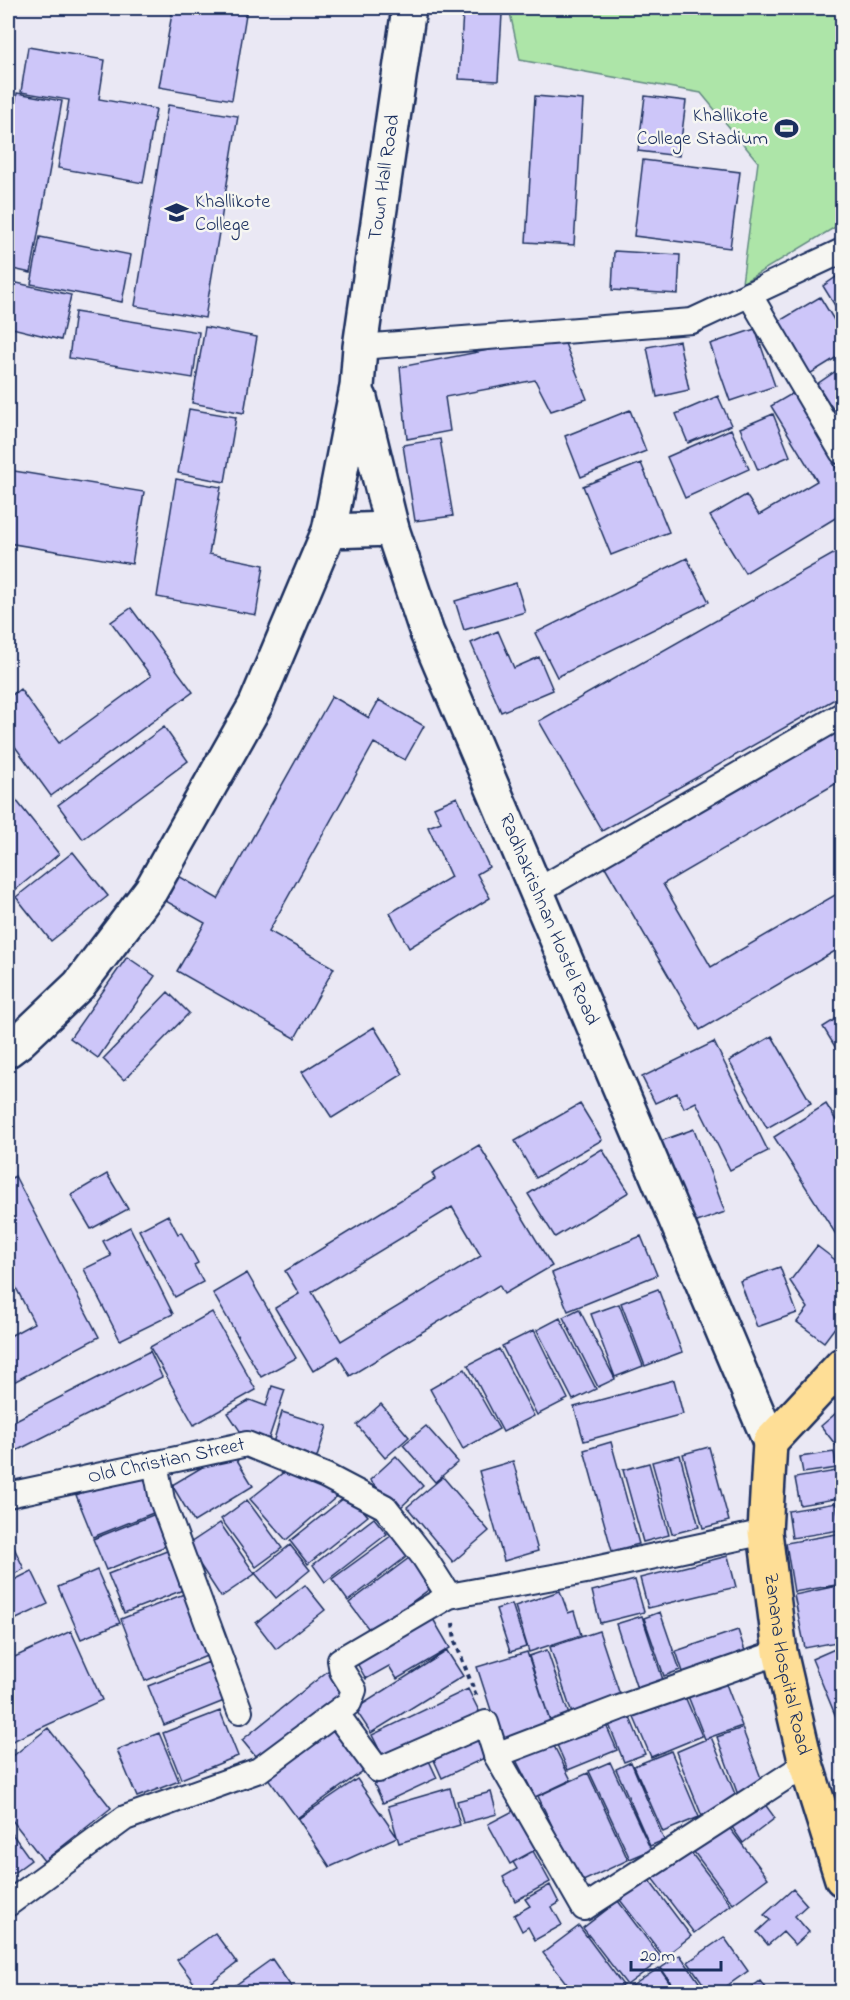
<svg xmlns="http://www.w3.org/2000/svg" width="850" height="2000" viewBox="0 0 850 2000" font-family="'Indie Flower',sans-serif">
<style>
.green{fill:#ade5a8;stroke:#648a83;stroke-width:1.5}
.building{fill:#cdc6f9;stroke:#1b2f5e;stroke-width:1.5;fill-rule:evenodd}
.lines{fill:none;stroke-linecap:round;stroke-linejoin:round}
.street-casing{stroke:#1b2f5e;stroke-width:28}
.secondary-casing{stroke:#1b2f5e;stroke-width:38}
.primary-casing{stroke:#1b2f5e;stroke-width:38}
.path{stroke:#1b2f5e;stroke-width:4;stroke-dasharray:4.5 4.5;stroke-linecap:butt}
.street{stroke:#f6f6f2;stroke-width:24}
.secondary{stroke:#f6f6f2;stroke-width:33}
.primary{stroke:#fede96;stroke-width:33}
.labels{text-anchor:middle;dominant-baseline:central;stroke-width:5;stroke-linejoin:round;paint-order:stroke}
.poi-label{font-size:20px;fill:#1b2f5e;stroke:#f6f6f2;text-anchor:end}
.street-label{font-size:20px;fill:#1b2f5e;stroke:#f6f6f2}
</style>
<rect width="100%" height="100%" fill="#eae8f4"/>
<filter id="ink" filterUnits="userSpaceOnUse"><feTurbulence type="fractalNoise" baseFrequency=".0167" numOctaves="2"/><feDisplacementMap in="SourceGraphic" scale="12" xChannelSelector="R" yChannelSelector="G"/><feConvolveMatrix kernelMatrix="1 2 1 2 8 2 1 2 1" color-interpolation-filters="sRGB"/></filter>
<g filter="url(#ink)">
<path class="green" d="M506,8H842V223L742,283L758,162L701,93L520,60L509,8Z"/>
<path class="building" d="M173,8H247L232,100L159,87Z
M463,11L502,14L498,81L459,79Z
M28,47L105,60L99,99L156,109L143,183L58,168L69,100L21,92Z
M17,93L62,101L31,273L8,268V144Z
M535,96L583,100L574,245L526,242Z
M645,96L686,101L679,156L638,151Z
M168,105L238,116L205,318L135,306Z
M643,160L740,172L730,248L634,236Z
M40,237L131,255L122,302L31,284Z
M614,251L680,255L678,294L612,290Z
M842,273V317L823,286Z
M8,281L71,295L61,340L8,327Z
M820,297L842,333V354L808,375L776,323Z
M75,312L199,332L193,378L69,358Z
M205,327L257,337L244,413L192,403Z
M755,329L775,386L730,401L710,344Z
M562,336L587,399L551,411L535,380L445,397L450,431L407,439L400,367Z
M679,341L689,390L657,397L647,347Z
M842,367V423L817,384Z
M795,392L836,461L833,463L842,478V514L745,573L710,516L746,495L759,515L817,481L771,406Z
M718,396L731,425L688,443L676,414Z
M189,409L236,417L225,482L178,473Z
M630,410L646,451L581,477L565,436Z
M773,414L790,456L758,470L740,428Z
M731,429L749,469L685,498L667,457Z
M440,439L453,516L415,521L403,445Z
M641,463L669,532L611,555L583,486Z
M8,470L144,492L132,564L8,543Z
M176,479L221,487L209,554L264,565L256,615L157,597Z
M842,549V695L602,831L539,721Z
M687,558L709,602L557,677L535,633Z
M516,583L525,612L464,630L455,601Z
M131,608L193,692L51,796L8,737V698L20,689L59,743L151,676L111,622Z
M498,631L514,668L539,657L553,690L501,712L471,643Z
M332,696L369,718L379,700L424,726L405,760L374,743L269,931L334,968L295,1038L177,971L205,923L164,900L177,875L218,899Z
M842,726V780L663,884L711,967L842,891V947L700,1030L604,865Z
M164,727L188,761L83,839L58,805Z
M8,790L59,854L8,896Z
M457,797L489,867L477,874L490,898L409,948L390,913L451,877L428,827L441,822L434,807Z
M73,852L108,896L51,941L16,897Z
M127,957L155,976L98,1058L70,1038Z
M168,992L189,1013L124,1080L103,1059Z
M842,1015V1058L823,1027Z
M374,1027L403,1074L332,1118L302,1072Z
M772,1036L811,1103L767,1128L729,1061Z
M714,1042L768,1151L730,1170L696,1102L684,1108L677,1093L655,1103L642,1077Z
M580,1104L602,1140L536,1178L515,1141Z
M826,1104L842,1130V1244L774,1137Z
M694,1129L725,1212L686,1226L655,1143Z
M479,1145L552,1266L504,1294L499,1285L350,1376L338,1356L313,1371L275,1308L299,1294L285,1271L435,1179L432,1173ZM452,1207L481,1256L341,1341L312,1292Z
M602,1149L629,1192L555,1237L528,1194Z
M107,1174L128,1209L91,1229L71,1195Z
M15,1176L99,1337L8,1385V1337L34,1323L8,1272V1180Z
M168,1215L178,1234L181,1232L198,1263L194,1265L203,1282L175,1297L139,1230Z
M130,1227L173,1314L120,1340L84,1269L111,1256L103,1241Z
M641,1236L657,1275L568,1311L552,1273Z
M817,1246L842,1265V1318L824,1342L797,1322L808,1308L790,1281Z
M780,1267L797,1313L757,1327L740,1281Z
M247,1273L296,1358L261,1377L213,1293Z
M658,1289L682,1352L645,1366L621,1303Z
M619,1304L643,1366L615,1377L591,1314Z
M579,1309L615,1379L598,1387L563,1317Z
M212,1312L256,1390L194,1425L150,1347Z
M560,1318L596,1389L573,1400L537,1330Z
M534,1330L568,1399L537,1415L502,1346Z
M499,1349L534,1416L503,1432L468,1365Z
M150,1351L162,1377L8,1455V1424Z
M465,1369L499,1429L463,1449L430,1389Z
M674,1380L683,1414L584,1441L574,1407Z
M272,1386L285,1390L268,1441L240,1431L228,1413L250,1400L266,1406Z
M381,1404L409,1437L385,1458L357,1425Z
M842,1408V1453L821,1426Z
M282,1412L327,1426L315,1463L271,1450Z
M426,1426L458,1462L435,1482L403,1445Z
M611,1442L639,1544L612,1551L584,1450Z
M709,1447L729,1521L703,1528L683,1454Z
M231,1450L253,1486L194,1522L172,1485Z
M834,1452L837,1468L803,1473L800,1457Z
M680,1455L699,1527L672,1534L652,1462Z
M396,1456L423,1486L398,1510L370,1480Z
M513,1461L538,1551L504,1561L479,1471Z
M649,1463L669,1535L643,1542L623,1470Z
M289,1468L341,1493L286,1540L250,1499Z
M142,1469L158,1511L93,1537L76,1495Z
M836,1471L841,1498L800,1505L795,1478Z
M443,1477L489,1531L453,1562L407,1507Z
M349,1494L368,1516L308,1564L290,1541Z
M247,1500L282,1548L256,1567L221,1519Z
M836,1503L840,1530L792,1538L788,1511Z
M158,1513L171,1544L106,1570L93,1539Z
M374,1518L387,1534L325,1582L313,1565Z
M220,1523L255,1574L221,1597L187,1545Z
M395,1533L410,1554L348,1601L332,1579Z
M842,1533V1584L794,1592L786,1543Z
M8,1535L24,1569L8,1577Z
M290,1545L310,1570L276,1598L255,1573Z
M172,1549L188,1588L124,1613L108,1574Z
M413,1555L435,1585L371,1632L349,1603Z
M728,1556L736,1587L648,1608L640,1578Z
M97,1570L120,1623L81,1639L58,1587Z
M32,1571L48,1604L8,1623V1583Z
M635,1580L644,1612L600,1623L592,1591Z
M305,1585L325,1610L276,1649L256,1623Z
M842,1585V1641L805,1648L794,1595Z
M560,1591L568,1613L574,1611L581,1635L529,1652L515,1606Z
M189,1592L214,1653L145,1681L121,1619Z
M512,1604L526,1647L510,1652L496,1609Z
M429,1612L450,1648L397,1679L389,1666L366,1679L353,1656Z
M660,1612L680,1670L664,1676L644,1618Z
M642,1616L663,1680L637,1689L616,1624Z
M738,1630L746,1654L684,1675L676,1651Z
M71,1631L102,1700L8,1743V1660Z
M599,1631L623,1704L574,1720L550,1647Z
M837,1648L842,1662V1715L836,1717L812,1659Z
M547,1650L571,1721L552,1727L529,1656Z
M447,1651L463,1676L371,1733L355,1709Z
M527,1652L551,1724L501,1741L477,1667Z
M209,1662L224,1701L164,1725L148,1686Z
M329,1670L347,1693L260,1762L242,1740Z
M723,1676L742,1726L705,1739L686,1691Z
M468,1689L483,1719L387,1765L372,1735Z
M683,1692L702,1736L651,1757L632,1713Z
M626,1708L645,1754L624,1762L606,1717Z
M220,1711L238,1756L181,1779L163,1733Z
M335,1717L370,1766L297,1818L262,1770Z
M603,1718L617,1750L568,1770L554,1738Z
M480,1727L493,1754L442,1778L430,1751Z
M48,1728L111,1808L44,1861L8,1815V1760Z
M742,1728L764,1786L738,1795L717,1737Z
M159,1733L179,1781L137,1797L117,1750Z
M549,1736L571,1780L535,1797L513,1754Z
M711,1737L738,1801L702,1816L676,1752Z
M671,1751L699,1817L663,1832L634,1766Z
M425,1752L437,1778L383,1803L371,1777Z
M610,1762L651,1850L630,1859L589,1771Z
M631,1762L664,1840L650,1846L616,1769Z
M588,1773L628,1860L579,1883L538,1796Z
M357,1779L397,1837L330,1867L298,1819Z
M450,1788L460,1825L399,1843L388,1806Z
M491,1792L497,1814L463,1823L457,1801Z
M761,1799L775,1818L743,1843L729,1823Z
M515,1810L537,1849L510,1864L488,1824Z
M728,1826L768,1878L733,1904L694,1852Z
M8,1828L31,1860L8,1877Z
M689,1850L731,1905L694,1933L652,1878Z
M533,1851L550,1882L515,1901L503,1877L517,1869L513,1862Z
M648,1879L691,1936L664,1957L620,1900Z
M550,1885L559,1903L552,1907L562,1925L535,1940L528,1927L522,1931L514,1915L530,1906L525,1899Z
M793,1889L807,1905L795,1916L809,1932L795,1945L783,1932L768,1945L757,1932L770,1920L764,1915Z
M618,1901L662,1959L627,1985L583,1928Z
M579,1926L623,1985L613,1992H573L543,1953Z
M215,1933L237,1963L200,1991L177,1960Z
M724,1937L748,1971L718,1992H709L688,1962Z
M680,1955L706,1992H677L661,1968Z
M272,1959L295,1992H226Z
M659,1968L676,1992H623Z
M760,1981L768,1992H745Z"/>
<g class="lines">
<defs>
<g id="street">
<path d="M749,294L842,452"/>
<path d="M360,347L692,321L842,251"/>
<path d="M537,891L842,715"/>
<path d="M155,1463L162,1500L240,1711"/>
<path id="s1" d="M8,1495L247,1444L326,1476L385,1507L424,1557L449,1596"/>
<path d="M336,1713L378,1770L486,1723L496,1755L584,1908L806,1764"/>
<path d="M496,1755L619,1708L780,1652"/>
<path d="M8,1904L125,1818L259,1770L349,1703L354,1690L342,1671L340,1660L449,1596L586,1571L765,1532"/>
</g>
<g id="secondary">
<path id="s2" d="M360,398L392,529L427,633L770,1442"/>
<path d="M329,531L392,529"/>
<path id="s3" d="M8,1050L20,1041L79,985L151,890L256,704L329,531L357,387L360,347L409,8"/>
</g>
<g id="primary">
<path id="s4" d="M770,1442L765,1532L780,1652L806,1764L842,1879"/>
<path d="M770,1442L842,1365"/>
</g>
</defs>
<use href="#street" class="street-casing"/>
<use href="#secondary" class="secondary-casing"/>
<use href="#primary" class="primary-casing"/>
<path class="path" d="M453,1623L455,1641L477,1698"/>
<use href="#street" class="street"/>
<use href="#secondary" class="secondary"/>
<use href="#primary" class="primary"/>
</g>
</g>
<defs>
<symbol id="stadium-bare" viewBox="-9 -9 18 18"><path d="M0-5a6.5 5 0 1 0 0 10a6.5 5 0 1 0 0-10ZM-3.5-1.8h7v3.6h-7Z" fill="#1b2f5e" stroke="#f6f6f2" stroke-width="2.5" paint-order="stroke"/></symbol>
<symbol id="university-bare" viewBox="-9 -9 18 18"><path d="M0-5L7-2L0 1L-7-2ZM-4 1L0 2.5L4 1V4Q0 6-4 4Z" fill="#1b2f5e" stroke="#f6f6f2" stroke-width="2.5" paint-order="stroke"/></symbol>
</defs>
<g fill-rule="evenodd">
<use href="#stadium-bare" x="770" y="112" width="33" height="33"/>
<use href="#university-bare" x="160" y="196" width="33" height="33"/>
</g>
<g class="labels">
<g class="poi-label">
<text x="768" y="116">Khallikote<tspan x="768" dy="23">College Stadium</tspan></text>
<text x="195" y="202" text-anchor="start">Khallikote<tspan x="195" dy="23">College</tspan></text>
</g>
<g class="street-label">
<text stroke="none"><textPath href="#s3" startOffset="975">Town Hall Road</textPath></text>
<text stroke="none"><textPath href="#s2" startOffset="556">Radhakrishnan Hostel Road</textPath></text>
<text stroke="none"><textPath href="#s1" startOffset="162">Old Christian Street</textPath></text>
<text stroke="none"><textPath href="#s4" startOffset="224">Zanana Hospital Road</textPath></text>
</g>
</g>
<rect width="850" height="2000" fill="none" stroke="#f6f6f2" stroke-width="30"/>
<rect x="15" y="15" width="820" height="1970" fill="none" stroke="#1b2f5e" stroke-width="2" filter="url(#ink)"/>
<path d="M631 1961v9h90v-9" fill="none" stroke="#1b2f5e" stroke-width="3"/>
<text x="640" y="1961" font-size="18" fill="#1b2f5e" stroke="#f6f6f2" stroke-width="4.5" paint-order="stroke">20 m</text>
</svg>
